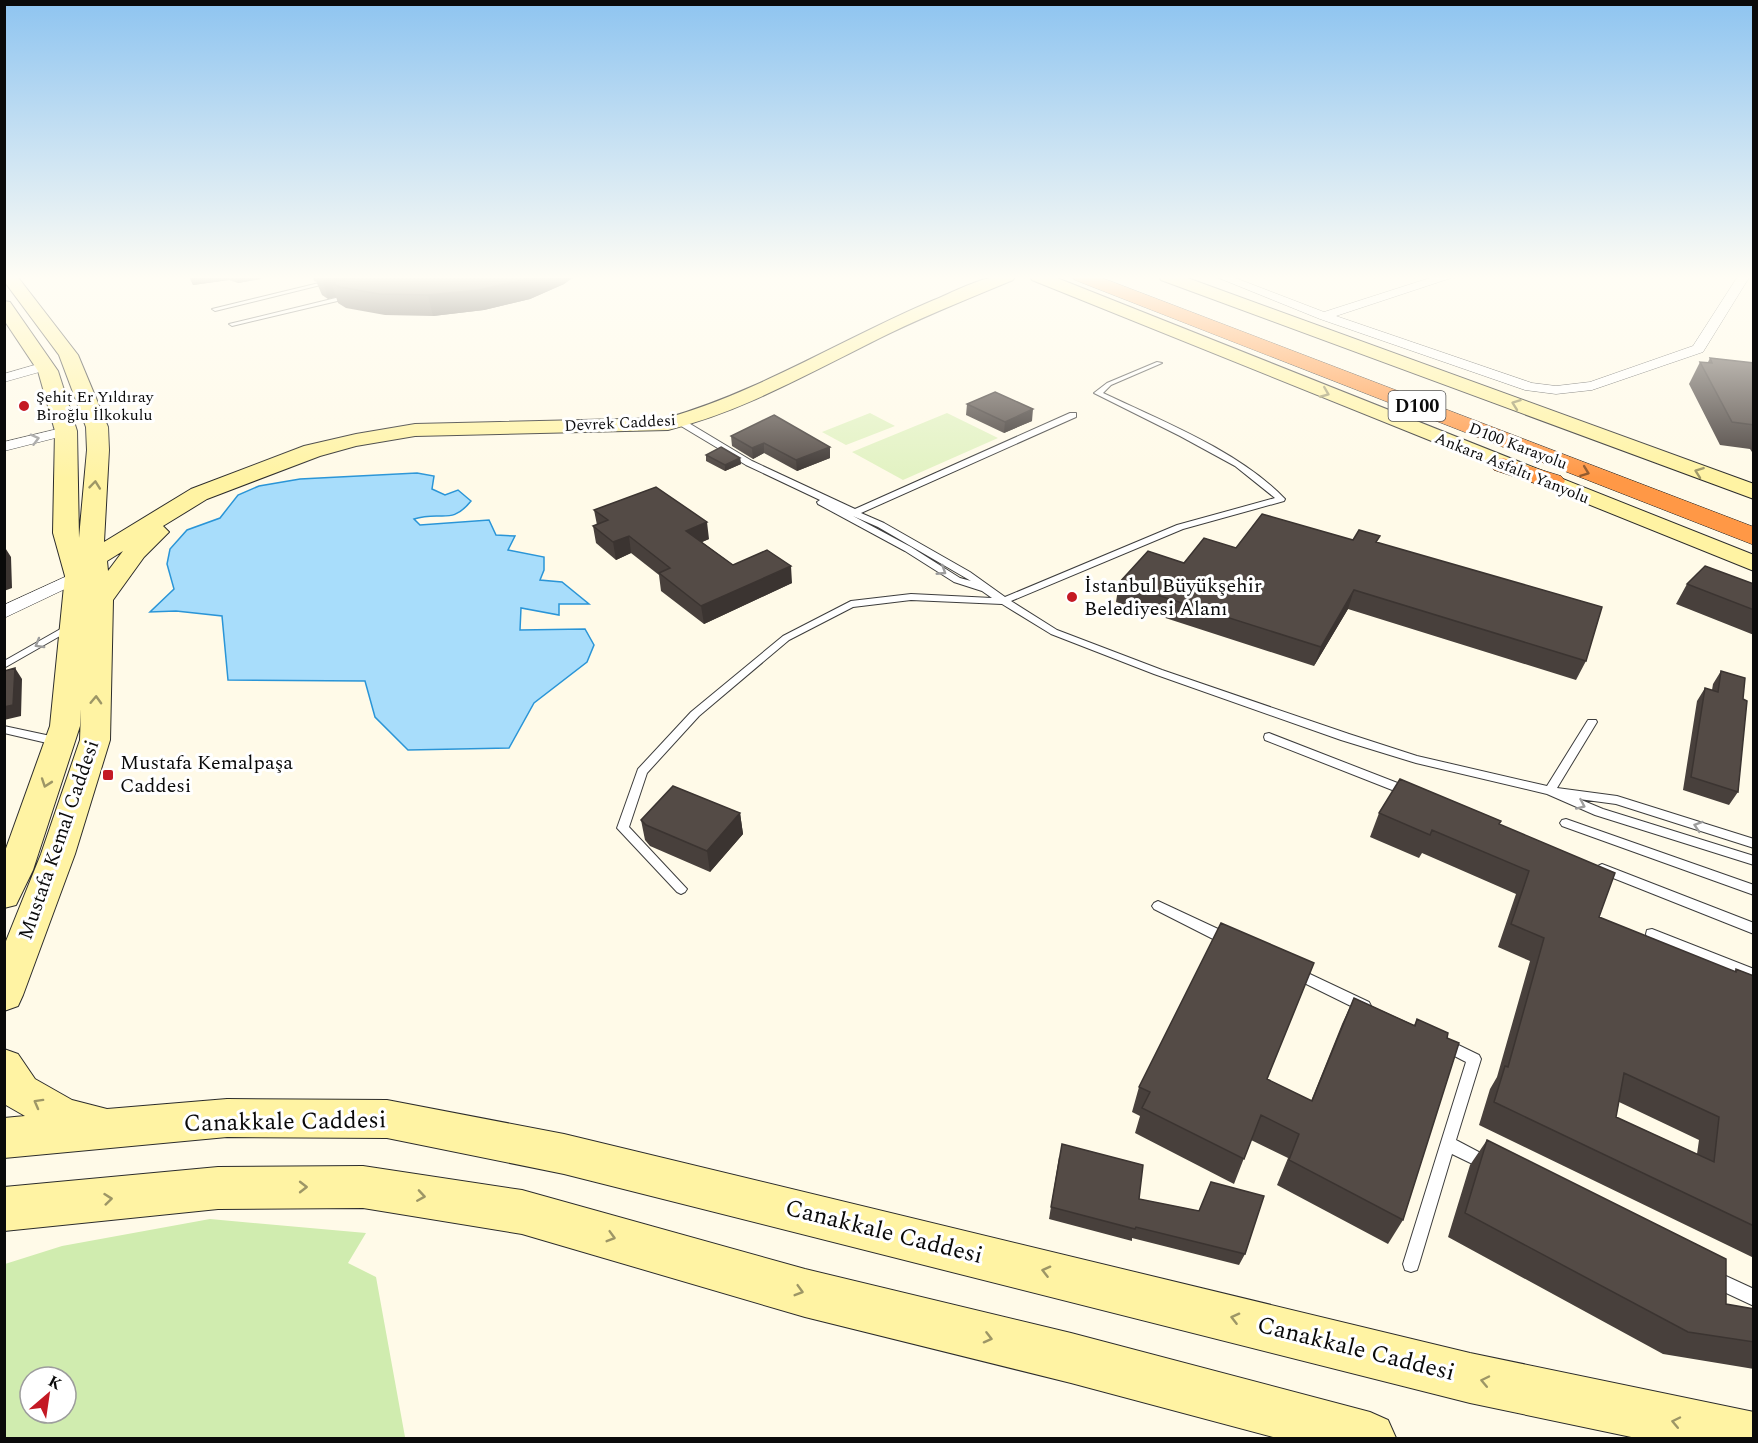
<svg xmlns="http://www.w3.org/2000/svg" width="1758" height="1443" viewBox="0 0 1758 1443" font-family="Spectral,serif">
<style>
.green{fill:#d0ecaf;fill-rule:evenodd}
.pitch{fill:#e2f2c2}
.water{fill:#a8ddfb;stroke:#2a95d7;stroke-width:1.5}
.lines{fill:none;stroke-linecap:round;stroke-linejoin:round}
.lane-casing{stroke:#3d3d3d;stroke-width:2}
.street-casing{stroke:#3d3d3d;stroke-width:1}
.secondary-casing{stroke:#2c2c2c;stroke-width:2}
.highway-casing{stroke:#1b1b1b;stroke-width:1}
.lane{fill:#fff;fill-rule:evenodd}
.street{fill:#fff;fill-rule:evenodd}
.secondary{fill:#fff3a3;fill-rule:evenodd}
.highway{fill:#ff9846;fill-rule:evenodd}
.wall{fill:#48403c;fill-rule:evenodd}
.shaded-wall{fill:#3b3431}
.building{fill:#544b46;stroke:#3b3431;stroke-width:1.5;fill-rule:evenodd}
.oneway{stroke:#9d9666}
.oneway2{stroke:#9d9d9d}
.oneway3{stroke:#91582b}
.poi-dot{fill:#c41924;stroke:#fff;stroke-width:2}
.labels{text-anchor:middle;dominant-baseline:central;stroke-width:6;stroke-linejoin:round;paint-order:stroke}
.far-poi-label{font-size:16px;fill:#0a0a0a;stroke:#fff;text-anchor:start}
.far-street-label{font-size:16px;fill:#0a0a0a;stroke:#fff}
.shield{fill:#fff;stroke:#545454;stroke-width:1.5}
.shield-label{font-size:18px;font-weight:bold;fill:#0a0a0a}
.poi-label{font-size:20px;fill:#0a0a0a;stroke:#fff;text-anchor:start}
.street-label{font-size:20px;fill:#0a0a0a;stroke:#fff}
.near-street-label{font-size:24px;fill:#0a0a0a;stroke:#fff}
</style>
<rect width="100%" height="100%" fill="#fffae8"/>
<path class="green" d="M210,1219L366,1233L348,1263L376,1277L405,1437L5,1438V1264L62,1246ZM30,1377H66V1413H30Z"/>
<path class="pitch" d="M870,413L895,426L846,445L822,432Z
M947,413L998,438L903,480L852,452Z"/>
<path class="water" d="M417,473L434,476L432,489L445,495L458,490L471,501C451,526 442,510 414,519L420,525L489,520L496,535L515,536L508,550L544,557V570L540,580L562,582L589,604H559V615L521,608L520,630L585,629L594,645L587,662L534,703L509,748L408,750L375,717L365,681L228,680L222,616L176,611L150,612L174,589L167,564L170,549L187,530L220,518L238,495L259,486L300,479Z"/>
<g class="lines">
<defs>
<path id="lane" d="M348,276H357L215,311L212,309Z
M348,295L351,297L350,298L232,326L229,324Z
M1157,362L1162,363L1111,385L1103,393C1162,421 1239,451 1285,499L1284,501L1183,529L1011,601L1057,630L1162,670L1349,734L1417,756L1547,786L1588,720H1596L1597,722L1557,788L1617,796L1754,839V848L1616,804L1579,799L1603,809L1754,856V865L1595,815L1547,794L1416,763L1341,740L1154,674L1051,634L1002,604L911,600L853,607L789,640L699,716L647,773L629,827L687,889L685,892L681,894L677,892L617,828L638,769L691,712L783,636L851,601L911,594L992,598L982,591L954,582L905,551L818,504L817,502L820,500L746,465L676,423V419H682L752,461L855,509L1070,413H1076V417L861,513L884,523L970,572L1005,597L1177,525L1275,498L1235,466L1180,436L1094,393L1107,383ZM853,516L878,527L971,581L960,578L911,547Z
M71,623L76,626L74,628L4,668V661Z
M4,726L60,738L65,742L60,746L4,733Z
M1269,733L1413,789L1415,792L1413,795H1405L1265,740L1264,737L1265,734Z
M1566,819L1754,885V895L1562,826L1560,823L1562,820Z
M1602,864L1754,923V934L1598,872L1596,869L1598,866Z
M1158,901L1231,935L1232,939L1231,943L1226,944L1221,943L1154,909L1152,906L1154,903Z
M1652,929L1754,969V980L1647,938L1646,934L1647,930Z
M1297,968L1369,1002L1371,1006L1369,1010L1364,1012L1359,1010L1292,977L1290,973L1292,969Z
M1446,1039L1479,1055L1481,1059L1456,1140L1492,1159L1495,1164L1492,1169L1487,1171L1452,1154L1419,1264L1417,1270L1411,1272L1405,1270L1403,1264L1466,1062L1441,1049L1439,1045L1441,1041Z
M1715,1271L1754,1289V1306L1709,1285L1707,1279L1709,1273Z"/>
<path id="street" d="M1214,276H1230L1324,312L1436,276H1453L1451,278L1336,316L1532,383L1556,386L1590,382L1693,346L1738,276H1750L1703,352L1592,390L1556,394L1525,390L1320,319Z
M45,362L50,363V369L4,382V374Z
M66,427L73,431L71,434L4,451V442Z
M78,571L84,572L87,576L84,580L4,618V605Z"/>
<path id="secondary" d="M4,276H17L78,355L108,427L109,450L104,542L191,489L304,446L356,434L415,424L667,418C761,391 844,338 934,300C960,289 987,273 1015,276L1013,280C965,300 917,319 870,343C804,376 740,412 668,430L415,436L356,446L320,456L207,499L163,526L169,532L144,557L113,600L110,740L75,854L23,995L18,1006L4,1011V946L41,854L80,740L81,709L80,726L33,870L16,905L4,908V854L50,726L65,576L53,533L55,431L38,371L4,320V301L10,302L58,371L77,431L79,538L87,450L86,427L59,355L4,281ZM123,551L108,571L107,561Z
M1030,276H1052L1754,555V571L1032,280Z
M1159,276H1182L1754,484V499L1161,280Z
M4,1049L18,1054L35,1079L72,1100L107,1109L227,1099L387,1100L564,1134L1470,1353L1754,1412V1438H1636L1470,1403L564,1174L387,1138L227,1137L4,1158V1118L25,1116L4,1104Z
M363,1166L522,1190L805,1269L1071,1333L1370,1412L1388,1420L1396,1438H1277L1071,1383L805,1317L522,1234L363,1208L218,1209L4,1231V1187L218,1167Z"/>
<path id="highway" d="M1072,276H1097L1754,527V545L1075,280Z
M1503,458L1561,476L1565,481L1561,486L1552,489L1494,470L1491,465L1494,460Z"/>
</defs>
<use href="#lane" class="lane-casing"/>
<use href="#street" class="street-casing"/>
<use href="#secondary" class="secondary-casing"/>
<use href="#highway" class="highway-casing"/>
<use href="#lane" class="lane"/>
<use href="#street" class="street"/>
<use href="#secondary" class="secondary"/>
<use href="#highway" class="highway"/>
</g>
<path class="wall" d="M189,276H261L260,279L238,283L229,280L193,285Z
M312,276H575L564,284L530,299L484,310L433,316L385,315L346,308L338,303L336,297L328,299L322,295L316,281L315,282Z
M1710,358L1754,363V455L1750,449L1720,445L1689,384L1700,362H1708Z
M967,404L1032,421L1004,433L966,415Z
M731,436L830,447V458L797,471L764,453L753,459L732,446Z
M706,455L740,458L741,464L725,471L706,461Z
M594,510L709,539L702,542L733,565L792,583L704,624L661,591L659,575L631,553L616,560L596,543L593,526L597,525Z
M1353,540L1378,543L1586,661L1576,680L1348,609L1314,666L1116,602L1119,583L1236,548Z
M1687,584H1754V635L1676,604Z
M1721,671L1743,699L1738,792L1729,805L1683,790L1697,701L1705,688L1712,690L1713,684Z
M740,813L743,834L710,872L650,846L645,840L641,820Z
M1379,813L1499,824L1599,917L1734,972L1736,969L1754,976V1258L1479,1125L1490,1089L1497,1077L1530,961L1498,947L1516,894L1422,853L1419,858L1370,837ZM1619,1102L1699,1140L1697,1154L1616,1117Z
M1354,998L1414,1025L1417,1019L1403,1220L1388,1244L1277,1185L1288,1158L1251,1140L1234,1184L1135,1133L1140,1116L1132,1112L1139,1087L1267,1079L1311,1101L1342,1024Z
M1487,1140L1726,1304L1754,1309V1369L1663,1354L1448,1237L1470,1165Z
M1059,1157L1139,1199L1199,1211L1245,1254L1239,1265L1132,1238V1241L1049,1219Z"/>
<path class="shaded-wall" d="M189,276H227L229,280L193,285Z
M235,276H261L260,279L238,283Z
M316,276H394L331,283L336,297L328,299L322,278Z
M534,276H575L564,284L530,299L484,310L433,316L428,295Z
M1033,409L1032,421L1004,433L1005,422Z
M764,443V453L753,459L752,448Z
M830,447V458L797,471L796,460Z
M740,458L741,464L725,471V465Z
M707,522L709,539L688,548L686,531Z
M629,536L631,553L616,560L613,542Z
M4,546L11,557L12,588L4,591Z
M791,566L792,583L704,624L701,606Z
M1354,590L1348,609L1314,666L1321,647Z
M15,668L22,679L21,716L4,720V707Z
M740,813L743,834L710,872L707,851Z"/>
<path class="building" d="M316,276H334L322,278Z
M364,276H534L526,279L479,290L428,295L379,294L340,287L331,283Z
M1710,358L1754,363V425L1732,422L1700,362L1712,363Z
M995,392L1033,409L1005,422L967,404Z
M774,415L830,447L796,460L764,443L752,448L731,436Z
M721,447L740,458L725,465L706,455Z
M656,487L707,522L686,531L733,565L767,550L791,566L701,606L659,573L670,568L629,536L613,542L593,526L608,520L594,510Z
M1262,514L1353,540L1359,530L1380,536L1376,542L1602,607L1586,661L1354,590L1321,647L1119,583L1148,551L1184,563L1204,538L1236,548Z
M1705,566L1754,584V610L1687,584Z
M15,668L13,705L4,707V671Z
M1721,671L1745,678L1743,699L1747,701L1738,792L1691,777L1705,688L1718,692Z
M1400,779L1501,821L1499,824L1615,873L1599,917L1736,972V969L1754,976V1226L1494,1102L1505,1066L1508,1067L1544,938L1511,924L1529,871L1432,830L1430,835L1379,813ZM1624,1073L1719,1117L1714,1162L1616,1117Z
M673,786L740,813L707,851L646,825L641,820Z
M1221,923L1314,963L1267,1079L1312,1101L1354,998L1415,1026L1417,1019L1448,1033L1447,1038L1459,1043L1403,1220L1289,1160L1299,1134L1261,1115L1244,1159L1142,1108L1150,1092L1139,1087Z
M1487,1140L1726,1259V1304L1754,1309V1342L1688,1332L1465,1213Z
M1062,1144L1143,1165L1139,1199L1199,1211L1211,1182L1264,1196L1245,1254L1136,1227L1135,1229L1051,1207Z"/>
<defs><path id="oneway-chevron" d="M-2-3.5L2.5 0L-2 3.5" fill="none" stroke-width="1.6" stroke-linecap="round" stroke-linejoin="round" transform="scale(1.5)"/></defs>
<g class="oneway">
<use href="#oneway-chevron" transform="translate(1325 393) rotate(22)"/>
<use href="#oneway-chevron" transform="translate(1516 404) rotate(-160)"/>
<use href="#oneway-chevron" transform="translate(1699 472) rotate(-160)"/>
<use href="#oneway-chevron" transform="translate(95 485) rotate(-84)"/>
<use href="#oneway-chevron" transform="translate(96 700) rotate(-88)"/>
<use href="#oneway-chevron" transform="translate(46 783) rotate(109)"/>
<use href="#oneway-chevron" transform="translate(38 1103) rotate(-151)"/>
<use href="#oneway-chevron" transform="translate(303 1187)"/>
<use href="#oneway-chevron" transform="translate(421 1196) rotate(9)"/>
<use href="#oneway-chevron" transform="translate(108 1199) rotate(-6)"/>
<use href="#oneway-chevron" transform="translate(611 1237) rotate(16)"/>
<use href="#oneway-chevron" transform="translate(1046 1271) rotate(-166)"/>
<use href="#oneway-chevron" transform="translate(799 1291) rotate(16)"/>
<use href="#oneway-chevron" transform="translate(1235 1318) rotate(-166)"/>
<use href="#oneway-chevron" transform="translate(988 1338) rotate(14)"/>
<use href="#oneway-chevron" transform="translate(1485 1381) rotate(-168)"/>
<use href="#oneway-chevron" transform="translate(1676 1422) rotate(-168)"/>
</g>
<g class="oneway2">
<use href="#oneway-chevron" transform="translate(35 439) rotate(-15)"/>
<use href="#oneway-chevron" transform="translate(942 571) rotate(33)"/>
<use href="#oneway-chevron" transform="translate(39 644) rotate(150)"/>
<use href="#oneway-chevron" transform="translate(1581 805) rotate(24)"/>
<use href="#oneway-chevron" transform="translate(1698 826) rotate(-162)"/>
</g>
<use class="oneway3" href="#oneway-chevron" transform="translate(1585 472) rotate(21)"/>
<linearGradient id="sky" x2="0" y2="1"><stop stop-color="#8ec4f0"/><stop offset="0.58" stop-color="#fffdf5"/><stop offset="1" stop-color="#fffdf5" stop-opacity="0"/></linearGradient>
<rect width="1758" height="478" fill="url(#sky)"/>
<g class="poi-dot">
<circle cx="24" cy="406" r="6"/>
<circle cx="1072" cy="597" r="6"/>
<rect x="102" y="769" width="12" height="12" rx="3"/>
</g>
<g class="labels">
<g class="far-poi-label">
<text x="36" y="397">Şehit Er Yıldıray<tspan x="36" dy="18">Biroğlu İlkokulu</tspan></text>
</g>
<g class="far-street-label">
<text transform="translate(620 423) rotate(-3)">Devrek Caddesi</text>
<text transform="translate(1518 446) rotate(21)">D100 Karayolu</text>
<text transform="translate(1512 468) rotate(22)">Ankara Asfaltı Yanyolu</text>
</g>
<rect class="shield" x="1388.5" y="391" width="57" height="30" rx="4.5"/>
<g class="shield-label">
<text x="1417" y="406">D100</text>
</g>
<g class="poi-label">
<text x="1084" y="586">İstanbul Büyükşehir<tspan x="1084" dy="23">Belediyesi Alanı</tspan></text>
<text x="120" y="763">Mustafa Kemalpaşa<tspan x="120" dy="23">Caddesi̇</tspan></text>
</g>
<g class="street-label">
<text transform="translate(59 840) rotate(-71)">Mustafa Kemal Caddesi</text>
</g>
<g class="near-street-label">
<text transform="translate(285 1122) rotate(-1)">Canakkale Caddesi</text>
<text transform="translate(884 1232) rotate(14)">Canakkale Caddesi</text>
<text transform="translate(1356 1349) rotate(14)">Canakkale Caddesi</text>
</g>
</g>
<rect width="1758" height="1443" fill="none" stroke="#0a0a0a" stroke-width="12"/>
<g transform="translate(48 1395) rotate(29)"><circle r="28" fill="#ffffff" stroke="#9d9d9d" stroke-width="1.5"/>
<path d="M0-4.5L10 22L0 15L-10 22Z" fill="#c41924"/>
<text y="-9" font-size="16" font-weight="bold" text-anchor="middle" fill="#0a0a0a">K</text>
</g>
</svg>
